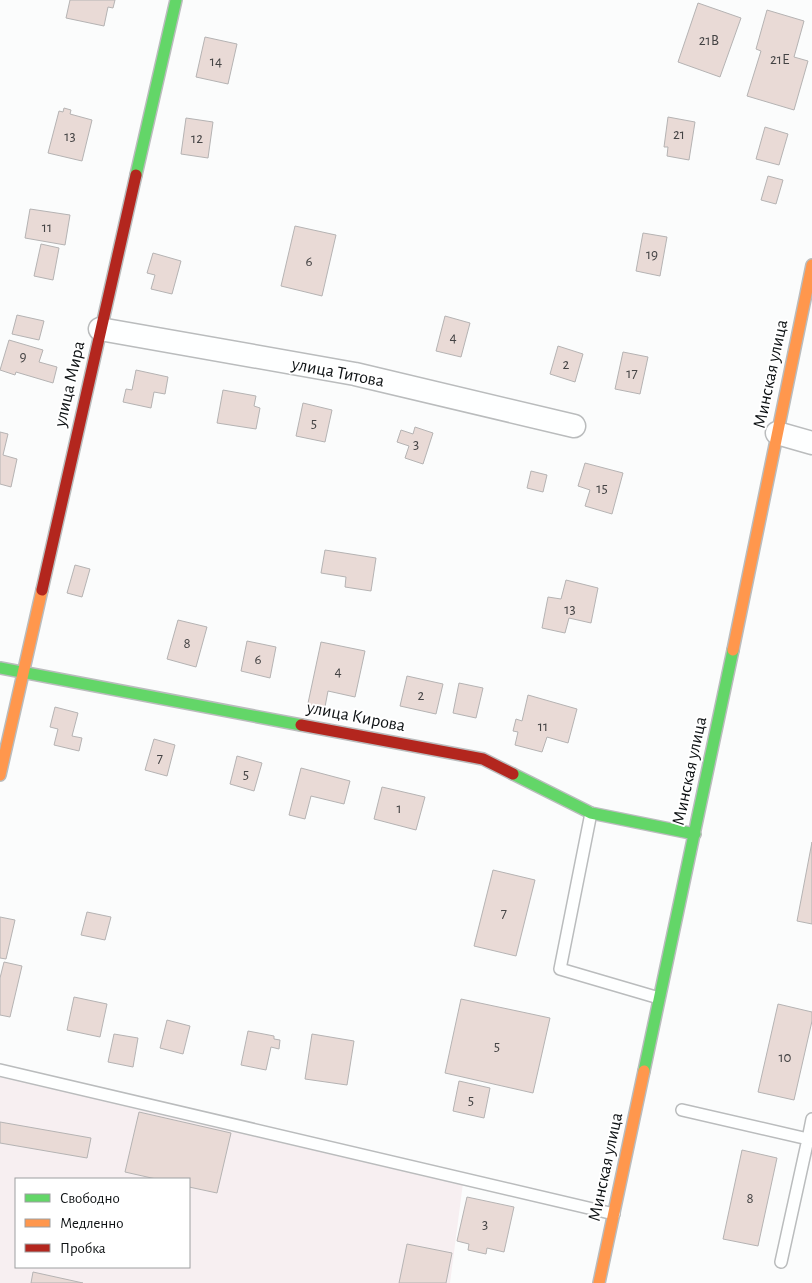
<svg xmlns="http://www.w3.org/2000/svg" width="812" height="1283" viewBox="0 0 812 1283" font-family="'Alegreya Sans',sans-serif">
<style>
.industrial{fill:#f7eff1;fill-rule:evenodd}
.building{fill:#e9dad6;stroke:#b5b3b3}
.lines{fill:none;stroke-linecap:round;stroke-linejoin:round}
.lane-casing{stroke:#babcbd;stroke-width:14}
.street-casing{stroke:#babcbd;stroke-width:25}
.fast-casing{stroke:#babcbd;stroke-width:14}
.slow-casing{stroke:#babcbd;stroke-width:14}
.jam-casing{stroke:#babcbd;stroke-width:14}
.lane{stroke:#feffff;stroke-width:11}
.street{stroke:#feffff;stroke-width:22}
.fast{stroke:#63d668;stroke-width:11}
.slow{stroke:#ff974d;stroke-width:11}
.jam{stroke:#b3261e;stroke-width:11}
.labels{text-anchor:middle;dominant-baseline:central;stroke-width:4;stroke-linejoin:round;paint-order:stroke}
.number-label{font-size:15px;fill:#444344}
.street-label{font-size:18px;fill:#0d1113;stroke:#fff}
</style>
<rect width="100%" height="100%" fill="#fbfcfc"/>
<path class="industrial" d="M0,1076L463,1183L450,1283H0ZM16,1179H189V1267H16Z"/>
<path class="building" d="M70,0H115L113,8L108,7L104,26L66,18Z
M698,3L741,18L720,77L678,62Z
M767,10L804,21L794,57L808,61L794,110L747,96L761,51L756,49Z
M205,37L237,44L228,84L196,77Z
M64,108L71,110L70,114L92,120L82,161L48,153L59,111L63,112Z
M668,117L695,122L689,160L667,156L668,147H664Z
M186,118L213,122L208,158L181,154Z
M765,127L788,134L779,165L756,159Z
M768,176L783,180L776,204L761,200Z
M30,209L70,215L65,245L25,238Z
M295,226L336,235L322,296L281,286Z
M643,233L667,237L660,276L636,271Z
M41,244L59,248L53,280L34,276Z
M153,253L181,261L172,294L151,289L155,275L147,273Z
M17,315L44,321L39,340L12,334Z
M445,316L470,323L461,357L436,351Z
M9,340L43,350L39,362L57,367L53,383L16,372L15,375L0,370Z
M558,346L583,354L575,382L550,374Z
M623,352L648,357L640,394L615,389Z
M136,370L168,377L165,394L154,392L151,408L123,402L126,389L132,390Z
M223,390L256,396L254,406L260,408L256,429L217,423Z
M303,403L332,410L325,442L296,436Z
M415,427L433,433L423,464L405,458L409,446L397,442L401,430L413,434Z
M0,432L8,434L3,455L17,459L11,487L0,484Z
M585,463L623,473L612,514L585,506L590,490L578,486Z
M531,471L547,475L543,492L527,488Z
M325,550L376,558L371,591L345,587L346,577L321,573Z
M75,565L90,569L82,597L67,593Z
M566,580L598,588L591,623L569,618L565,633L542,628L548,597L561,599Z
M178,620L207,627L196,667L167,659Z
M247,641L276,647L270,678L241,671Z
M321,642L365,651L355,697L328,691L324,712L307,708Z
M407,676L443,684L436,714L400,706Z
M459,683L483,688L476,718L453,713Z
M528,695L577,709L568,743L547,737L542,752L515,745L518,732L513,731L516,719L522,721Z
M55,707L78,713L72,736L82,738L79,751L54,745L58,729L50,727Z
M154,739L175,745L167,776L145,770Z
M237,756L262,763L254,791L230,784Z
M301,768L350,781L344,804L311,796L305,819L289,815Z
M382,787L425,797L416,830L374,819Z
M812,842V924L797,921Z
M493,870L535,880L516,956L474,946Z
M87,912L111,917L105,940L81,935Z
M0,917L15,920L6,959L0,958Z
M4,962L22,966L10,1017L0,1015V978Z
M74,997L107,1004L100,1037L67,1030Z
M461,999L550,1018L533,1093L445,1073Z
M778,1004L812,1012V1021L794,1100L758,1092Z
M167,1020L190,1026L183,1054L160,1048Z
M248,1031L274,1036V1039L280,1040L279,1049L271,1047L266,1070L241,1065Z
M114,1034L138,1038L133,1067L108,1062Z
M312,1034L354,1041L347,1085L305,1079Z
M459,1081L490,1088L484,1118L453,1111Z
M139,1112L231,1133L217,1193L189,1187V1179H156L125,1172Z
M0,1122L91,1138L87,1158L0,1143Z
M742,1150L777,1158L758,1246L723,1239Z
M467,1197L514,1207L504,1252L487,1248L486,1254L468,1250L469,1244L457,1241Z
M407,1244L452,1253L446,1283H399Z
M33,1272L83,1283H31Z"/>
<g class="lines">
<defs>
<path id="lane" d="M591,813L560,969L659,998
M0,1070L614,1214
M682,1110L808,1139L812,1119
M781,1262L808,1139"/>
<path id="street" d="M100,329L355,374L574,426
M777,433L812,443"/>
<path id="fast" d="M136,175L176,0
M0,668L301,725
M513,774L591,813L695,834
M644,1071L733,650"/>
<path id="slow" d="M733,650L812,265
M0,775L42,590
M599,1283L644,1071"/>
<path id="jam" d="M42,590L136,175
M301,725L483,759L513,774"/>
</defs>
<use href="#lane" class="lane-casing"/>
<use href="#street" class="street-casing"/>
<use href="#fast" class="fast-casing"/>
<use href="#slow" class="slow-casing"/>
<use href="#jam" class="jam-casing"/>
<use href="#lane" class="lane"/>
<use href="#street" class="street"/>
<use href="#fast" class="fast"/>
<use href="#slow" class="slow"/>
<use href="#jam" class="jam"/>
</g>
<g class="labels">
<g class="number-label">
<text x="709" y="40">21В</text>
<text x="780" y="59">21Е</text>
<text x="216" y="61">14</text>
<text x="679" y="134">21</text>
<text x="70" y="136">13</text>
<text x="197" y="138">12</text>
<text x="47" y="227">11</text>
<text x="652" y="254">19</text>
<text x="309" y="261">6</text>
<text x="453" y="337">4</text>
<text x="23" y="356">9</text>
<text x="566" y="364">2</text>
<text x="632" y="373">17</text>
<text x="314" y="423">5</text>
<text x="416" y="444">3</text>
<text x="602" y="488">15</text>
<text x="570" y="609">13</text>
<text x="187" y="643">8</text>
<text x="258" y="659">6</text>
<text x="338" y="671">4</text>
<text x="421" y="695">2</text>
<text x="543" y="726">11</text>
<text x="160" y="758">7</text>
<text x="246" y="774">5</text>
<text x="399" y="808">1</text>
<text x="504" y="913">7</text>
<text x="497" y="1046">5</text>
<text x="785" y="1057">10</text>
<text x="471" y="1100">5</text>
<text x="750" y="1198">8</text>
<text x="485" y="1224">3</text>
</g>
<g class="street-label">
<text transform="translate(338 373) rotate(11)">улица Титова</text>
<text transform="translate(771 374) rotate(-78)">Минская улица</text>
<text transform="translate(70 384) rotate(-77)">улица Мира</text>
<text transform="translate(356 717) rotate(11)">улица Кирова</text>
<text transform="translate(690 771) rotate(-78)">Минская улица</text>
<text transform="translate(606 1167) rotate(-78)">Минская улица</text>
</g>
</g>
<rect x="15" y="1178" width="175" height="90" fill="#ffffff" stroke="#9ea0a1"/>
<rect x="25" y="1194" width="25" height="8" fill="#63d668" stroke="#9ea0a1"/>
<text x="60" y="1203" font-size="15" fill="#0d1113">Свободно</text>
<rect x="25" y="1219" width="25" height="8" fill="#ff974d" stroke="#9ea0a1"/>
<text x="60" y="1228" font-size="15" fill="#0d1113">Медленно</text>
<rect x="25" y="1244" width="25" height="8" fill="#b3261e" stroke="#9ea0a1"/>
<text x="60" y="1253" font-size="15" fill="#0d1113">Пробка</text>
</svg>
